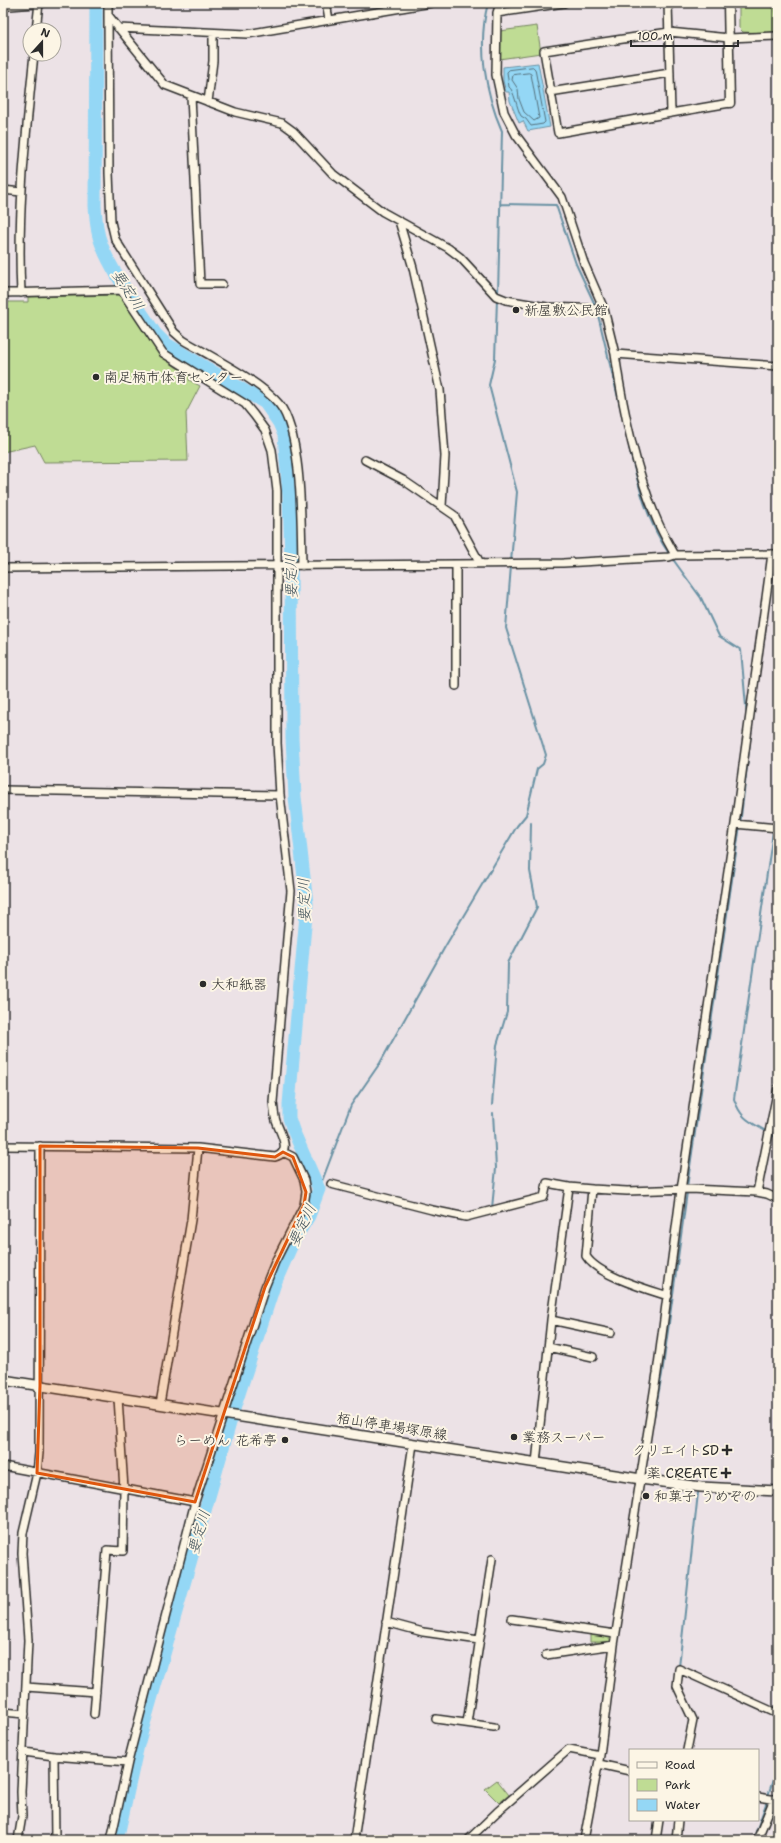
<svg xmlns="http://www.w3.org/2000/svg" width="781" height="1843" viewBox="0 0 781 1843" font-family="'Shantell Sans','Klee One',sans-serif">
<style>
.green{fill:#bfdc94;stroke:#758460}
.water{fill:#94d7f5;stroke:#6a92a4}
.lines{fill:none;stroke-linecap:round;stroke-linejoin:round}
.shore{stroke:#55707c;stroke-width:1}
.stream{stroke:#6a92a4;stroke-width:2}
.river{stroke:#94d7f5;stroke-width:13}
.minor-casing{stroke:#2b2b2b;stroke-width:10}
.tertiary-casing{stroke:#2b2b2b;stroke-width:11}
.secondary-casing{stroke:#2b2b2b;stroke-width:12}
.minor{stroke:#fcf5e5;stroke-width:7}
.tertiary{stroke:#fcf5e5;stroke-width:8}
.secondary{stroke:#fcf5e5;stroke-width:9}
.marked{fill:#df570e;fill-opacity:0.2;stroke:#df570e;stroke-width:3;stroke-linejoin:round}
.poi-dot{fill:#2b2b2b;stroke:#fcf5e5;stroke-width:1.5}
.labels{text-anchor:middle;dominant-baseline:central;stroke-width:4;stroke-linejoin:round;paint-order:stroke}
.poi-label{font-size:14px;fill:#2b2b2b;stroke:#fcf5e5;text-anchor:start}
.street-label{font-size:14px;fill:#2b2b2b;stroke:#fcf5e5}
.water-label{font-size:15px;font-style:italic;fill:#45565e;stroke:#fcf5e5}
</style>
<rect width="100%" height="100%" fill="#ece2e6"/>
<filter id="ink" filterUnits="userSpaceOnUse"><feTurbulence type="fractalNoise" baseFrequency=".025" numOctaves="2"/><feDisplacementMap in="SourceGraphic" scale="8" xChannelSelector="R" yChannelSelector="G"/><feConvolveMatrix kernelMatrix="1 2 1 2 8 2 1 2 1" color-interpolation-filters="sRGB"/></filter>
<g filter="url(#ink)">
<path class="green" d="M739,3H774L778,31L765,33L743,32L739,28Z
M537,26L541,53L499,59L500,31Z
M122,295C138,321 152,353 179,369L181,368L190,374L189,380L200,386L186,413L188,461L44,462L35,445L3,452V302H28V297Z
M590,1632L612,1636L611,1642H590Z
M497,1780L509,1795L499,1803L485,1789Z"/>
<path class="water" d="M538,63L550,127L528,131L523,121L519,123L510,101L509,92H506L503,81V67Z"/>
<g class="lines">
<path class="shore" d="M533,67L535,69L545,122L543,124L531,126L526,119L521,116C517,109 514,90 509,87L507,72L509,70Z
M529,73L531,74L539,118L534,121L524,112L519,99L518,89L512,80L513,75Z"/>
<path class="stream" d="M488,3C477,45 485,92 502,131L498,294
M501,204L556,205L576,264L596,307
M497,299L495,359L489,385L517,492L511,562
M597,311L621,410
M629,447C638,484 647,523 670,555
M672,558L701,598L719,636L741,650L747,718
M492,1105L497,1045L507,1012L508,963L537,907L530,871L531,823
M767,1132C749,1121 741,1119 734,1099L778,798
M771,1134L778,1139
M687,1187L740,825L752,725L751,723
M319,1189L351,1105L380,1063L446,945L517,826L526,815L537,769L543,764L546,755L506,628L511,566
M492,1208L496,1168L493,1113
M654,1417L662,1374L687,1192
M679,1667L698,1493
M768,1796L778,1763
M753,1840L767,1801"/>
<path class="river" d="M96,3L95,206C96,218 96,231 101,243C111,272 138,306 155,333L165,343L265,403L279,423L284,435L289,496L291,558L292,738L295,797L307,904L289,1104V1118L293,1130L319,1189L309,1216L294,1240L275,1283L234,1409L138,1745L117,1840"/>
<defs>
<path id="minor" d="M108,3V15L165,85L235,112L282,123L293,131L333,174L383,212L448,248L460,257L496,296L506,300L547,307L604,309
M326,3L329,20
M500,3L497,13L496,75L504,112L516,135L562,197L584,263L604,309L615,354
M668,3L671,113L558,133L544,51L669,32L729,38L778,36
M497,13L564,3
M108,15L109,173L111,222L115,239L174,332L183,340C210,356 260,381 279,404C303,433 301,527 302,566
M118,28L247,34L431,3
M36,30L39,3
M550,92L670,73
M191,96L200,284H222
M208,102L213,61V34
M671,113L730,103
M3,190L21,192
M399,221L413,268L440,390L445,456L442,506
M3,293L121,290L163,353L245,404L254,415L265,430L272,450L277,491V743L280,795L291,891L273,1102C274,1108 274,1115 276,1121C280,1133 293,1152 275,1157L198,1148L3,1146
M21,293C17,212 26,134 34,54
M778,366L615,354C623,410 635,469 657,520C662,532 669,544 675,555L778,554
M365,460L403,480L454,515L480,563
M456,564V686
M3,568L563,563L669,557L675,555
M3,790L280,795
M735,824L778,828
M331,1184L432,1210L466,1217L544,1197L547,1183L569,1187
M757,1192L778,1088
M668,1296C646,1289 597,1275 586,1256L592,1189L627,1191L690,1189L757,1192L767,1194L778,1199
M551,1320L611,1333
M548,1347L593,1357
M160,1404L191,1220L198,1148
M536,1463L551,1320L569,1187L592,1189
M3,1466L195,1502L265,1287L275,1262L304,1205L306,1192L304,1180L293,1157L283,1152
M512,1619L615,1634
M386,1622L423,1632L479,1640
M546,1655L614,1645
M26,1687L96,1692
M3,1712L25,1714
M94,1714L107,1550L123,1551L124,1489L118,1398
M436,1719L494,1727
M467,1723L492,1559
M687,1750L693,1720L677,1686L679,1669L778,1714
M24,1752L54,1756L55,1840
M54,1756L128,1762
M599,1764L630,1771
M758,1797L777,1800
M18,1840L22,1816L21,1792L28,1640L22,1553L23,1533L37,1473L39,1453L40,1146
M111,1840L128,1762L195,1502
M354,1840L413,1444
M468,1840L497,1812L569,1749L600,1755
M584,1840L600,1755L614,1645L657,1373L681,1190L735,824L772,554
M656,1840L659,1820
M676,1840L678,1820
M757,1840L774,1799"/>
<path id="tertiary" d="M728,3L730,103
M3,6L42,3"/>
<path id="secondary" d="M3,1380L641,1479L701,1487L778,1491"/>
</defs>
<use href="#minor" class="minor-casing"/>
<use href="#tertiary" class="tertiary-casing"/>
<use href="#secondary" class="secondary-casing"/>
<use href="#minor" class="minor"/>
<use href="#tertiary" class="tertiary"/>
<use href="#secondary" class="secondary"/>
</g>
</g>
<path class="marked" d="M40,1146L198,1148L275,1157L283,1152L293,1157L306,1192L304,1205L265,1287L195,1502L37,1473L40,1386Z"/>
<g class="poi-dot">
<circle cx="516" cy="310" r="4"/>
<circle cx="96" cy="377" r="4"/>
<circle cx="203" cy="984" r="4"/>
<circle cx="514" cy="1437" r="4"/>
<circle cx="285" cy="1440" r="4"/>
<path d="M725 1444h4v4h4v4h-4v4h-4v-4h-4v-4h4z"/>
<path d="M724 1467h4v4h4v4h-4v4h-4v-4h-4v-4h4z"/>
<circle cx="646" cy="1496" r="4"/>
</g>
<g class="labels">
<g class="poi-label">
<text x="524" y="310">新屋敷公民館</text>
<text x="104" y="377">南足柄市体育センター</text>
<text x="211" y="984">大和紙器</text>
<text x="522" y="1437">業務スーパー</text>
<text x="277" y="1440" text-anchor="end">らーめん 花希亭</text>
<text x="719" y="1450" text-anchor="end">クリエイトSD</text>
<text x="718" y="1473" text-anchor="end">薬 CREATE</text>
<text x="654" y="1496">和菓子 うめぞの</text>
</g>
<g class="street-label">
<text transform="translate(392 1426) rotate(9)">栢山停車場塚原線</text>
</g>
<g class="water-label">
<text transform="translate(128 290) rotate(57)">要定川</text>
<text transform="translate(291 576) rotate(-91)">要定川</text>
<text transform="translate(304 900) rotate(-91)">要定川</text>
<text transform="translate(302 1225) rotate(-64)">要定川</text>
<text transform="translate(199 1532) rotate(-74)">要定川</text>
</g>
</g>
<rect width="781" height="1843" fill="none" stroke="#fcf5e5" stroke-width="16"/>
<rect x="8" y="8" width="765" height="1827" fill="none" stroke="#2b2b2b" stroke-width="1.5" filter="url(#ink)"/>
<rect x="629" y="1749" width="130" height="72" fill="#fcf5e5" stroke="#a8a49b"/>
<rect x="637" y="1762" width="20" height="6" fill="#fcf5e5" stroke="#a8a49b"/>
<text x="665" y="1769" font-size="12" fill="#2b2b2b">Road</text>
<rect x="637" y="1779" width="20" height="12" fill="#bfdc94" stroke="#a8a49b"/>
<text x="665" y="1789" font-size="12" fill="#2b2b2b">Park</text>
<rect x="637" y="1799" width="20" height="12" fill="#94d7f5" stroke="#a8a49b"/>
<text x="665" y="1809" font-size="12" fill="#2b2b2b">Water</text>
<g transform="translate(42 42) rotate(21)"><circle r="19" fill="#fcf5e5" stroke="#a8a49b"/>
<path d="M0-3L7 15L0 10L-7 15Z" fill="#2b2b2b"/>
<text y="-6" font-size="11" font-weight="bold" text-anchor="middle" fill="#2b2b2b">N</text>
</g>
<path d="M631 40v6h107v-6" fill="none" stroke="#2b2b2b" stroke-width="2"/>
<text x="637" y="40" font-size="12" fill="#2b2b2b" stroke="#fcf5e5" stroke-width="3" paint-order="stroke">100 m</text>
</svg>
